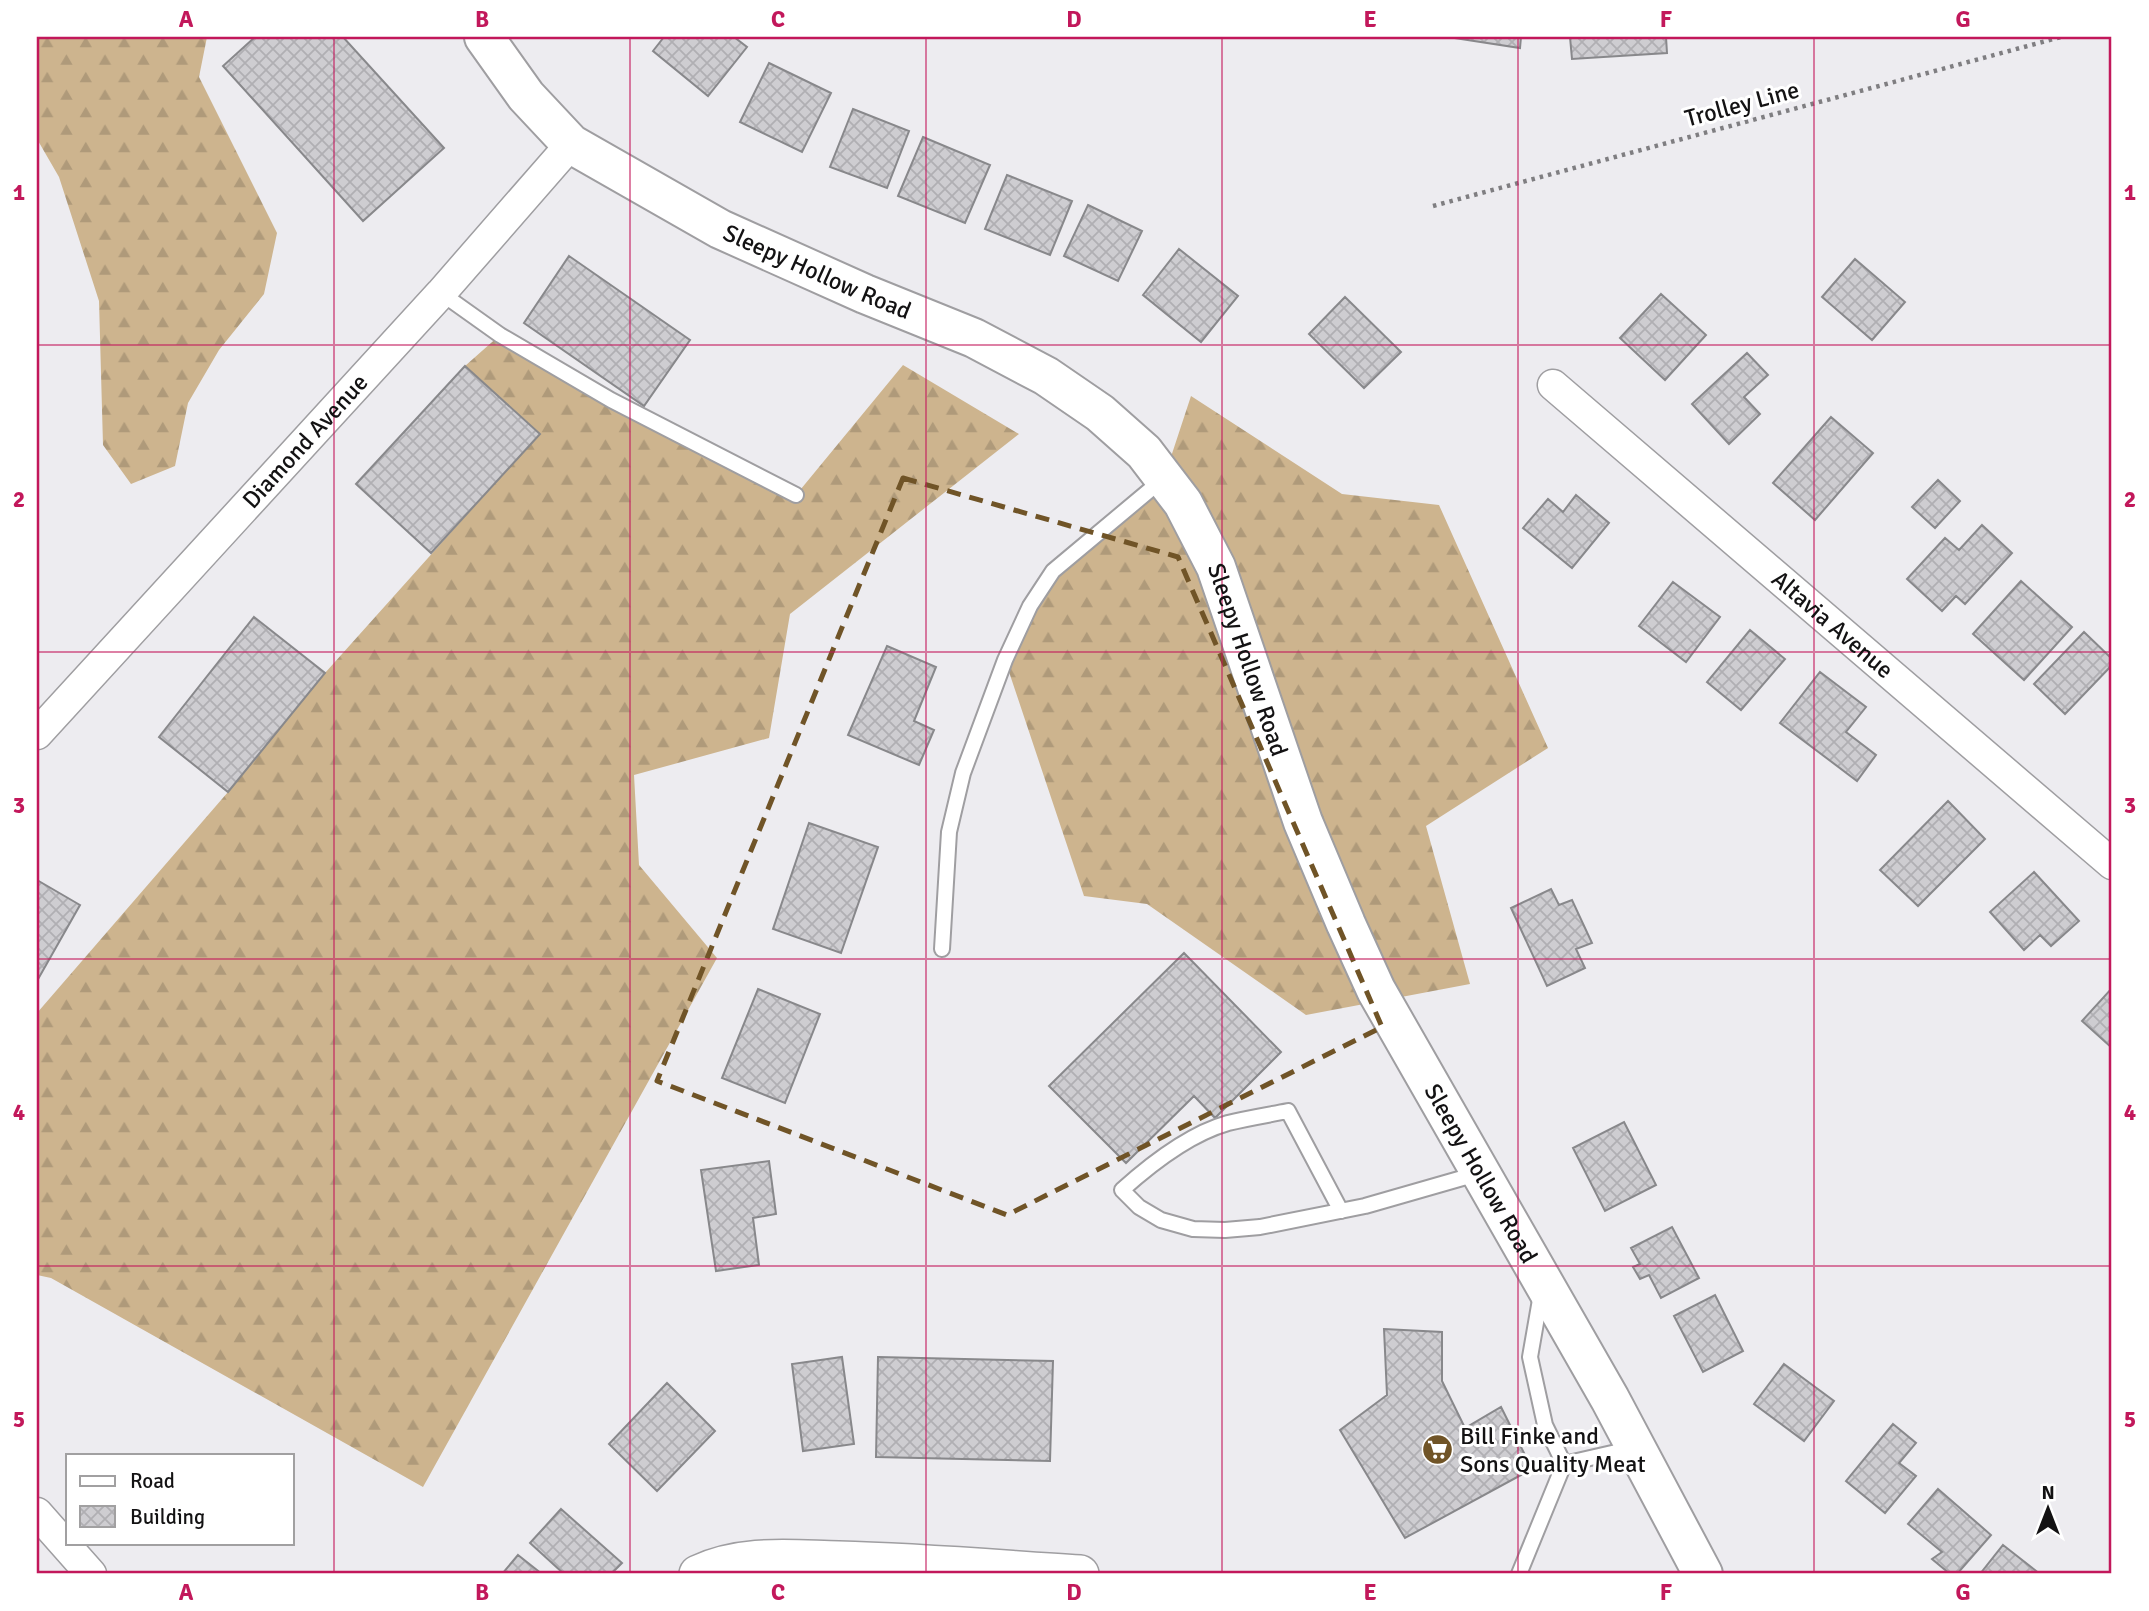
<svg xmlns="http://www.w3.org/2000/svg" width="2149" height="1611" viewBox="0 0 2149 1611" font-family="Signika,sans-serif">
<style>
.forest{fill:url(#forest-firs)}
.building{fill:url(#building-cross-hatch);stroke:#88888b;stroke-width:2}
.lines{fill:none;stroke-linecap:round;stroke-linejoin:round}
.service-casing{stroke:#9f9ea1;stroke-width:18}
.minor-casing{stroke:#9f9ea1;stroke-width:33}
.tertiary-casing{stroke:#9f9ea1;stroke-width:40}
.secondary-casing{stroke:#9f9ea1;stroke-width:42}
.path{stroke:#7f7e81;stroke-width:4.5;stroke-dasharray:3.5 5;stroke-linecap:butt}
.service{stroke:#fff;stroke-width:14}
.minor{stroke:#fff;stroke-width:30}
.tertiary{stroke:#fff;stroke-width:37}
.secondary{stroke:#fff;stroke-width:38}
.marked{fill:none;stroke:#705427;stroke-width:5;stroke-dasharray:14 9;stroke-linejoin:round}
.grid{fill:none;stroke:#c2185b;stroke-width:2;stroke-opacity:0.55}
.labels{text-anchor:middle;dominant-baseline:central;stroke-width:6;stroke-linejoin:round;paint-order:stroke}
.street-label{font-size:24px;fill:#131213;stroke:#fff}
.poi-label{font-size:24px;fill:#131213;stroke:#fff;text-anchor:start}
.neatline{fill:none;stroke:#c2185b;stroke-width:2.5}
.grid-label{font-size:23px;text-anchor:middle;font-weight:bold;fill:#c2185b}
</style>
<defs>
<pattern id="forest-firs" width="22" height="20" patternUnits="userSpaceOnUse" patternTransform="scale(1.75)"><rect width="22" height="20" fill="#cdb48e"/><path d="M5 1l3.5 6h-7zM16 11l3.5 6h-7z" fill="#af9a7a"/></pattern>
<pattern id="building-cross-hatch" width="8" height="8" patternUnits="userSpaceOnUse" patternTransform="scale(1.75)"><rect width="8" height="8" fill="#cecdd1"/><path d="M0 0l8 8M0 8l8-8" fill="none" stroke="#b0afb3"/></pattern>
</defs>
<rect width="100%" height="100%" fill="#edecf0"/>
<path class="forest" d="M37,37H207L199,77L277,233L264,294L219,350L188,403L175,466L131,484L103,445L99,301L59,177L37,139Z
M500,335L796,495L903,365L1019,434L790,614L769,738L634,775L639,865L717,958L423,1487L51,1278L37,1275V1013L228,792L325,673L539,434L465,366Z
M1191,396L1342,494L1439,505L1548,748L1426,826L1470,984L1306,1015L1147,904L1084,896L1005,660L1053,571L1164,478Z"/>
<path class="building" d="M255,37H343L444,148L363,221L223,66Z
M664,37H734L747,47L708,96L653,51Z
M1448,37H1521L1520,48Z
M1570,37H1666L1667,53L1572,59Z
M769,63L831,93L802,152L740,122Z
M853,109L909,131L887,188L830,167Z
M923,137L990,165L965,223L898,196Z
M1007,175L1072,201L1050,255L985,229Z
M1088,205L1142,231L1118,281L1064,256Z
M1179,249L1238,296L1201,342L1143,295Z
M569,256L690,340L644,406L524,323Z
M1855,259L1905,302L1872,340L1822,297Z
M1661,294L1706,335L1665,380L1620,338Z
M1345,297L1401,352L1364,388L1309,334Z
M1747,353L1768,375L1744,397L1760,414L1729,444L1692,404Z
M465,366L540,434L431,553L356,484Z
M1831,417L1873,453L1815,520L1773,483Z
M1938,480L1960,501L1935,528L1912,507Z
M1576,495L1609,523L1572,568L1523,528L1548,499L1563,512Z
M1982,525L2012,553L1965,604L1956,596L1942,611L1907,579L1945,538L1959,550Z
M2021,581L2072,627L2024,680L1973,634Z
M1673,582L1720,617L1686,662L1639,626Z
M254,617L325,673L228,792L159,737Z
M1750,630L1785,659L1741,710L1707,682Z
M2084,632L2112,659V665L2065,714L2034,684Z
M887,646L936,667L914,721L934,730L919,765L848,735Z
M1820,672L1866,707L1846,732L1876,755L1857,781L1780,723Z
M1948,801L1985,839L1918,906L1880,870Z
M809,823L878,847L841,953L773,929Z
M2034,872L2079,921L2051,946L2040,935L2024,950L1990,912Z
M37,880L80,905L37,981Z
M1551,889L1559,905L1572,900L1592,943L1576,949L1585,968L1547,986L1511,908Z
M1184,953L1281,1052L1215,1118L1194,1096L1126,1163L1049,1086Z
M2112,988V1048L2082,1021Z
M758,989L820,1014L785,1103L722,1078Z
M1624,1122L1656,1185L1605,1211L1573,1148Z
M769,1161L776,1214L753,1218L759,1265L716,1271L701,1170Z
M1672,1227L1699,1278L1661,1298L1649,1275L1640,1279L1633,1267L1640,1264L1631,1248Z
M1715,1295L1743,1351L1703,1372L1674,1316Z
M1384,1329L1442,1332V1381L1465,1428L1501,1407L1532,1469L1405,1538L1340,1430L1387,1395Z
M842,1357L854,1444L803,1451L792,1364Z
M878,1357L1053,1361L1050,1461L876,1457Z
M1784,1364L1834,1401L1804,1441L1754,1404Z
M667,1383L715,1431L657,1491L609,1444Z
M1893,1424L1916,1443L1899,1463L1916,1476L1885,1513L1846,1481Z
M1938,1489L1991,1535L1957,1574H1950L1932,1559L1942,1552L1908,1524Z
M561,1509L622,1563L611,1574H564L530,1543Z
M2003,1545L2040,1574H1980Z
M518,1555L542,1574H502Z"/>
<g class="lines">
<defs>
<path id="service" d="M441,293L500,335L611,400L796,495
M942,949L949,832L963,773L1005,660L1030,606L1053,571L1163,479
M1341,1211L1288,1111C1268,1115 1248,1118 1228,1123C1189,1134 1152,1163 1122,1190L1139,1207L1161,1220L1193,1229L1225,1230L1260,1227L1365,1206L1480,1173
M1564,1464L1634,1448
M1519,1574L1564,1464L1545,1425L1530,1357L1541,1294"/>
<g id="minor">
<path id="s1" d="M1553,385L2112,864"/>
<path id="s2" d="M37,734L441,293L571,144"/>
<path d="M37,1513L91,1574"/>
</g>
<path id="tertiary" d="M698,1574C743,1553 791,1559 839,1560C920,1562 1000,1569 1080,1574"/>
<g id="secondary">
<path id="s3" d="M484,37L526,96L571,144L720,229L865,294L974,338L1046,376L1100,413L1144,452L1183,503L1216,567L1303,822L1346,924L1376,990L1610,1399L1703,1574"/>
</g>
</defs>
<use href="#service" class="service-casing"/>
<use href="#minor" class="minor-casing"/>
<use href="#tertiary" class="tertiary-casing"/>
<use href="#secondary" class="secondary-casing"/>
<path class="path" d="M1433,206L2061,37"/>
<use href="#service" class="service"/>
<use href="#minor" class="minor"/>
<use href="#tertiary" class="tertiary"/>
<use href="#secondary" class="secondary"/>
</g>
<path class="marked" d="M903,478L1178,557L1382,1027L1007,1215L657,1081Z"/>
<path class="grid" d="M334,37V1574M630,37V1574M926,37V1574M1222,37V1574M1518,37V1574M1814,37V1574M37,345H2112M37,652H2112M37,959H2112M37,1266H2112"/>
<defs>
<symbol id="supermarket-disc" viewBox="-11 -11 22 22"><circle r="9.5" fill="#705427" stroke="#fff"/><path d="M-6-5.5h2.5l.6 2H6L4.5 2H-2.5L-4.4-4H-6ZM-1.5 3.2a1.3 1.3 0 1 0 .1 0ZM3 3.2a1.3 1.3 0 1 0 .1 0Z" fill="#fff"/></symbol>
</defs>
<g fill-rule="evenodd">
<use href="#supermarket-disc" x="1420" y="1432" width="35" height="35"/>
</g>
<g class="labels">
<g class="street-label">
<text transform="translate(1742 104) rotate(-15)">Trolley Line</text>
<text stroke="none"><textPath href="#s3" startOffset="416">Sleepy Hollow Road</textPath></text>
<text stroke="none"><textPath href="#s2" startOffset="397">Diamond Avenue</textPath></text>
<text stroke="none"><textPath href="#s1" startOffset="368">Altavia Avenue</textPath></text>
<text stroke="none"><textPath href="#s3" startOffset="1026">Sleepy Hollow Road</textPath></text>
<text stroke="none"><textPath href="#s3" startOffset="1592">Sleepy Hollow Road</textPath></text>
</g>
<g class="poi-label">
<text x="1460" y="1436">Bill Finke and<tspan x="1460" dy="28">Sons Quality Meat</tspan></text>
</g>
</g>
<rect width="2149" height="1611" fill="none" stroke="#ffffff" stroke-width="77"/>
<rect x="66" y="1454" width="228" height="91" fill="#ffffff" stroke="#a1a0a1" stroke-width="2"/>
<rect x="80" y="1476" width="35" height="10" fill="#ffffff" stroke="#a1a0a1" stroke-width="2"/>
<text x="130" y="1488" font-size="21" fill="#131213">Road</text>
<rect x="80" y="1506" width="35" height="21" fill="url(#building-cross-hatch)" stroke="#a1a0a1" stroke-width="2"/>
<text x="130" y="1524" font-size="21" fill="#131213">Building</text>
<g transform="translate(2048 1509)" stroke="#ffffff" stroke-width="5" paint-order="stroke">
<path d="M0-5L12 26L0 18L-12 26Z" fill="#131213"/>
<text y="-10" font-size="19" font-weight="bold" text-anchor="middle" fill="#131213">N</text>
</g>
<rect x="38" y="38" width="2072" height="1534" class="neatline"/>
<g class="grid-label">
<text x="186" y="27">A</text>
<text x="482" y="27">B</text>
<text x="778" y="27">C</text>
<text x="1074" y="27">D</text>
<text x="1370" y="27">E</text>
<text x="1666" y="27">F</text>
<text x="1963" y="27">G</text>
<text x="19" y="200">1</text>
<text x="2130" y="200">1</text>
<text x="19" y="507">2</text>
<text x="2130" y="507">2</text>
<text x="19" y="813">3</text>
<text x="2130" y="813">3</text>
<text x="19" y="1120">4</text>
<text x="2130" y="1120">4</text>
<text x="19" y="1427">5</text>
<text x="2130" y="1427">5</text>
<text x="186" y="1600">A</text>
<text x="482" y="1600">B</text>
<text x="778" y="1600">C</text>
<text x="1074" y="1600">D</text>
<text x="1370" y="1600">E</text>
<text x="1666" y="1600">F</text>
<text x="1963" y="1600">G</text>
</g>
</svg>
